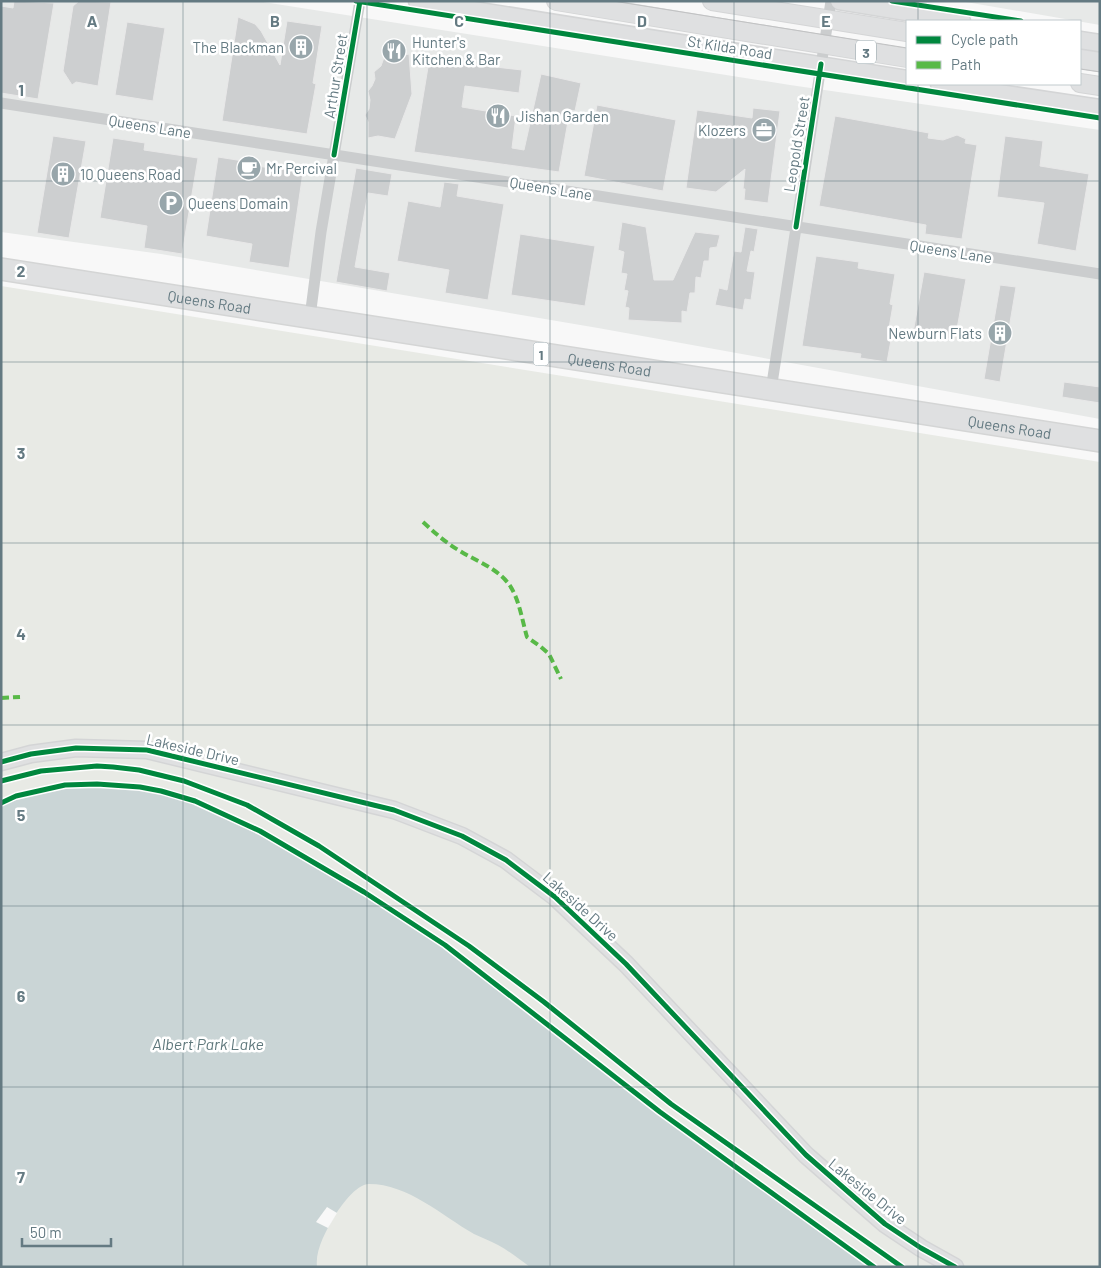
<svg xmlns="http://www.w3.org/2000/svg" width="1101" height="1268" viewBox="0 0 1101 1268" font-family="Barlow,sans-serif">
<style>
.built{fill:#e7e9e8}
.green{fill:#e8eae5}
.water{fill:#cad5d6}
.pier{fill:#f8f8f8}
.building{fill:#cdcfd0;stroke:#e8e8e8}
.lines{fill:none;stroke-linecap:round;stroke-linejoin:round}
.secondary-casing{stroke:#d4d5d6;stroke-width:19}
.primary-casing{stroke:#d4d5d6;stroke-width:20}
.highway-casing{stroke:#d4d5d5;stroke-width:24}
.street{stroke:#cbcdce;stroke-width:11}
.secondary{stroke:#dfe0e1;stroke-width:16}
.primary{stroke:#dfe0e1;stroke-width:18}
.highway{stroke:#dfe0e1;stroke-width:21}
.tram{stroke:#c1c2c3;stroke-width:1}
.quiet{stroke:#58b947;stroke-width:4;stroke-dasharray:8 4;stroke-linecap:butt}
.cycleway-casing{stroke:#fff;stroke-width:8}
.cycleway{stroke:#00873e;stroke-width:5}
.grid{fill:none;stroke:#647a82;stroke-width:1;stroke-opacity:0.55}
.labels{text-anchor:middle;dominant-baseline:central;stroke-width:5;stroke-linejoin:round;paint-order:stroke}
.shield{fill:#fff;stroke:#92a2a8;stroke-width:1}
.shield-label{font-size:14px;font-weight:bold;fill:#647a82}
.poi-label{font-size:15px;fill:#647a82;stroke:#fff;text-anchor:start}
.street-label{font-size:15px;fill:#647a82;stroke:#fff}
.water-label{font-size:16px;font-style:italic;fill:#5f787c;stroke:#fff}
.grid-label{font-size:16px;text-anchor:middle;font-weight:bold;fill:#647a82;stroke:#fff;stroke-width:5;stroke-linejoin:round;paint-order:stroke}
</style>
<rect width="100%" height="100%" fill="#f8f8f8"/>
<path class="built" d="M1,1H257L790,85L1100,130V419L598,328L161,254L1,232Z
M960,1H1100V25Z"/>
<path class="green" d="M1,286L1100,462V1267H1Z"/>
<path class="water" d="M84,786L133,789L159,793L190,801L266,836L354,889L424,933L513,999L666,1119L870,1267H530C519,1259 509,1251 498,1245C491,1241 482,1238 474,1234C441,1215 408,1184 369,1184C356,1184 340,1207 334,1217C326,1231 315,1250 317,1267H1V806C26,793 56,788 84,786Z"/>
<path class="pier" d="M327,1207L337,1213L328,1228L316,1222Z"/>
<path class="building" d="M14,1L54,3L38,99L1,93V6L13,8Z
M79,1L111,2L98,86L76,82L72,85L63,71L73,6Z
M238,17L255,24L261,31L280,65L287,21L322,26L313,83L316,84L307,134L222,121Z
M127,22L165,28L153,101L115,95Z
M386,52L401,56L409,54L412,94L395,139L378,136L368,138V122L365,115L369,109L370,100L368,91L372,86L375,79L374,72L381,66Z
M430,55L469,61V64L522,70L519,93L465,86L462,107L516,116L512,148L524,150L541,74L581,83L575,111L570,110L559,172L414,152Z
M597,105L676,120L663,191L584,176Z
M753,108L780,111L768,203L744,200L745,189H743L745,169L716,192L686,188L697,110L752,118Z
M835,116L929,133L928,138L943,140L957,135L966,139L965,143L977,145L962,239L925,234L926,225L819,206Z
M53,136L86,141L69,238L37,233Z
M1005,136L1043,141L1040,166L1089,174L1076,251L1037,244L1044,203L997,197Z
M113,138L145,143L144,150L198,158L182,254L144,248L147,226L100,218Z
M218,157L256,163V166L303,172L289,268L249,262L252,244L206,236Z
M356,168L392,174L388,196L368,193L355,267L390,273L387,291L336,282Z
M444,182L459,184L457,196L504,204L488,300L445,293L449,270L397,261L408,201L440,207Z
M622,222L646,227L654,280H673L695,232L720,235L717,247L710,248L709,261H704L701,278L696,277L695,293H690L687,312L682,311V323L628,320L629,308L625,307L628,291L624,290L627,274L621,273L624,252L618,250Z
M745,227L758,229L754,252L751,251L747,271L755,272L751,300L745,299L743,310L715,305L719,288L727,290L734,251L741,252Z
M520,234L595,246L585,306L511,295Z
M816,256L859,262L858,268L895,274L890,304L893,305L889,328L893,329L887,362L860,358L861,354L802,346Z
M924,272L966,279L955,340L913,333Z
M1000,285L1016,287L1000,382L984,379Z
M1064,382L1100,387V403L1062,397Z"/>
<g class="lines">
<defs>
<path id="secondary" d="M417,1L907,79
M839,1L962,21
M1080,40L1100,43
M939,84L1100,108
M1,762L31,754L76,748L147,750L394,810L462,836L506,860L555,897L626,964L806,1155L885,1224L921,1248L955,1267"/>
<path id="primary" d="M556,1L907,58
M712,1L907,32
M1080,59L1100,62
M1080,83L1100,86"/>
<g id="highway">
<path id="s1" d="M1,269L1100,441"/>
</g>
</defs>
<use href="#secondary" class="secondary-casing"/>
<use href="#primary" class="primary-casing"/>
<use href="#highway" class="highway-casing"/>
<path class="street" d="M1,103L1100,274
M310,317L321,232L360,1
M771,390L831,1"/>
<use href="#secondary" class="secondary"/>
<use href="#primary" class="primary"/>
<use href="#highway" class="highway"/>
<path class="tram" d="M613,1L907,48
M1080,69L1100,72"/>
<path class="quiet" d="M423,522C435,533 446,543 460,551C476,561 495,567 508,583C519,597 522,620 527,637L541,647L549,654L561,679
M1,698L20,697"/>
<defs>
<path id="cycleway" d="M356,1L1100,118
M892,1L1021,21
M334,155L360,1
M796,227L821,64
M1,762L31,754L76,748L147,750L394,810L462,836L506,860L555,897L626,964L806,1155L885,1224L921,1248L955,1267
M1,781L41,771L97,766L113,767L139,770L184,781L247,805L319,846L469,946L544,1002L671,1104L902,1267
M1,803L16,796L65,785L97,784L140,787L161,791L195,801L260,831L364,892L445,945L660,1112L874,1267"/>
</defs>
<use href="#cycleway" class="cycleway-casing"/>
<use href="#cycleway" class="cycleway"/>
</g>
<path class="grid" d="M183,1V1267M367,1V1267M550,1V1267M734,1V1267M918,1V21M918,84V1267M1,181H1100M1,362H1100M1,543H1100M1,725H1100M1,906H1100M1,1087H1100"/>
<defs>
<symbol id="building-disc" viewBox="-11 -11 22 22"><circle r="9.5" fill="#98a6ab" stroke="#fff"/><path d="M-4-6H4V6H1V3H-1V6H-4ZM-2.5-4.3h1.7v1.8h-1.7ZM.8-4.3h1.7v1.8H.8ZM-2.5-1h1.7V.8h-1.7ZM.8-1h1.7V.8H.8Z" fill="#fff"/></symbol>
<symbol id="restaurant-disc" viewBox="-11 -11 22 22"><circle r="9.5" fill="#98a6ab" stroke="#fff"/><path d="M-5-6h1v4h1v-4h1v4h1v-4h1v5L-1.5 .5V6h-2V.5L-5-1ZM5-6V6H3V1.5H1.5Q1.5-4 5-6Z" fill="#fff"/></symbol>
<symbol id="office-disc" viewBox="-11 -11 22 22"><circle r="9.5" fill="#98a6ab" stroke="#fff"/><path d="M-6-3h4V-5.5h4V-3h4V5H-6ZM-1-4.5V-3h2v-1.5ZM-6 0V1H6V0Z" fill="#fff"/></symbol>
<symbol id="cafe-disc" viewBox="-11 -11 22 22"><circle r="9.5" fill="#98a6ab" stroke="#fff"/><path d="M-5.5-4.5H6V0H3Q3 3.5 0 3.5H-2.5Q-5.5 3.5-5.5 0ZM3-3.2v2h1.7v-2ZM-6 4.5H4V6H-6Z" fill="#fff"/></symbol>
<symbol id="parking-disc" viewBox="-11 -11 22 22"><circle r="9.5" fill="#98a6ab" stroke="#fff"/><path d="M-3.5-5.5H1a3.5 3.5 0 0 1 0 7H-1V5.5H-3.5ZM-1-3.4V-.6H.8a1.4 1.4 0 0 0 0-2.8Z" fill="#fff"/></symbol>
</defs>
<g fill-rule="evenodd">
<use href="#building-disc" x="287" y="33" width="28" height="28"/>
<use href="#restaurant-disc" x="380" y="37" width="28" height="28"/>
<use href="#restaurant-disc" x="484" y="102" width="28" height="28"/>
<use href="#office-disc" x="750" y="116" width="28" height="28"/>
<use href="#cafe-disc" x="235" y="154" width="28" height="28"/>
<use href="#building-disc" x="49" y="160" width="28" height="28"/>
<use href="#parking-disc" x="157" y="189" width="28" height="28"/>
<use href="#building-disc" x="986" y="319" width="28" height="28"/>
</g>
<g class="labels">
<g class="shield">
<rect x="856" y="40.5" width="20" height="23" rx="4"/>
<rect x="533.5" y="342.5" width="15" height="23" rx="4"/>
</g>
<g class="shield-label">
<text x="866" y="52">3</text>
<text x="541" y="354">1</text>
</g>
<g class="poi-label">
<text x="412" y="42">Hunter's<tspan x="412" dy="17">Kitchen &amp; Bar</tspan></text>
<text x="284" y="47" text-anchor="end">The Blackman</text>
<text x="516" y="116">Jishan Garden</text>
<text x="746" y="130" text-anchor="end">Klozers</text>
<text x="266" y="168">Mr Percival</text>
<text x="80" y="174">10 Queens Road</text>
<text x="188" y="203">Queens Domain</text>
<text x="982" y="333" text-anchor="end">Newburn Flats</text>
</g>
<g class="street-label">
<text transform="translate(730 47) rotate(9)">St Kilda Road</text>
<text transform="translate(335 76) rotate(-81)">Arthur Street</text>
<text transform="translate(150 126) rotate(9)">Queens Lane</text>
<text transform="translate(796 144) rotate(-81)">Leopold Street</text>
<text transform="translate(551 188) rotate(9)">Queens Lane</text>
<text transform="translate(951 251) rotate(9)">Queens Lane</text>
<text stroke="none"><textPath href="#s1" startOffset="211">Queens Road</textPath></text>
<text stroke="none"><textPath href="#s1" startOffset="616">Queens Road</textPath></text>
<text stroke="none"><textPath href="#s1" startOffset="1021">Queens Road</textPath></text>
<text transform="translate(193 749) rotate(13)">Lakeside Drive</text>
<text transform="translate(581 906) rotate(42)">Lakeside Drive</text>
<text transform="translate(868 1191) rotate(39)">Lakeside Drive</text>
</g>
<g class="water-label">
<text x="208" y="1043">Albert Park Lake</text>
</g>
</g>
<g class="grid-label">
<text x="92" y="27">A</text>
<text x="275" y="27">B</text>
<text x="459" y="27">C</text>
<text x="642" y="27">D</text>
<text x="826" y="27">E</text>
<text x="21" y="96">1</text>
<text x="21" y="277">2</text>
<text x="21" y="459">3</text>
<text x="21" y="640">4</text>
<text x="21" y="821">5</text>
<text x="21" y="1002">6</text>
<text x="21" y="1183">7</text>
</g>
<rect width="1101" height="1268" fill="none" stroke="#647a82" stroke-width="5"/>
<rect x="906" y="20" width="175" height="65" fill="#ffffff" stroke="#c1cacd"/>
<rect x="916" y="36" width="25" height="8" fill="#00873e" stroke="#c1cacd"/>
<text x="951" y="45" font-size="15" fill="#647a82">Cycle path</text>
<rect x="916" y="61" width="25" height="8" fill="#58b947" stroke="#c1cacd"/>
<text x="951" y="70" font-size="15" fill="#647a82">Path</text>
<path d="M22 1238v8h89v-8" fill="none" stroke="#647a82" stroke-width="2.5"/>
<text x="30" y="1238" font-size="15" fill="#647a82" stroke="#ffffff" stroke-width="4" paint-order="stroke">50 m</text>
</svg>
